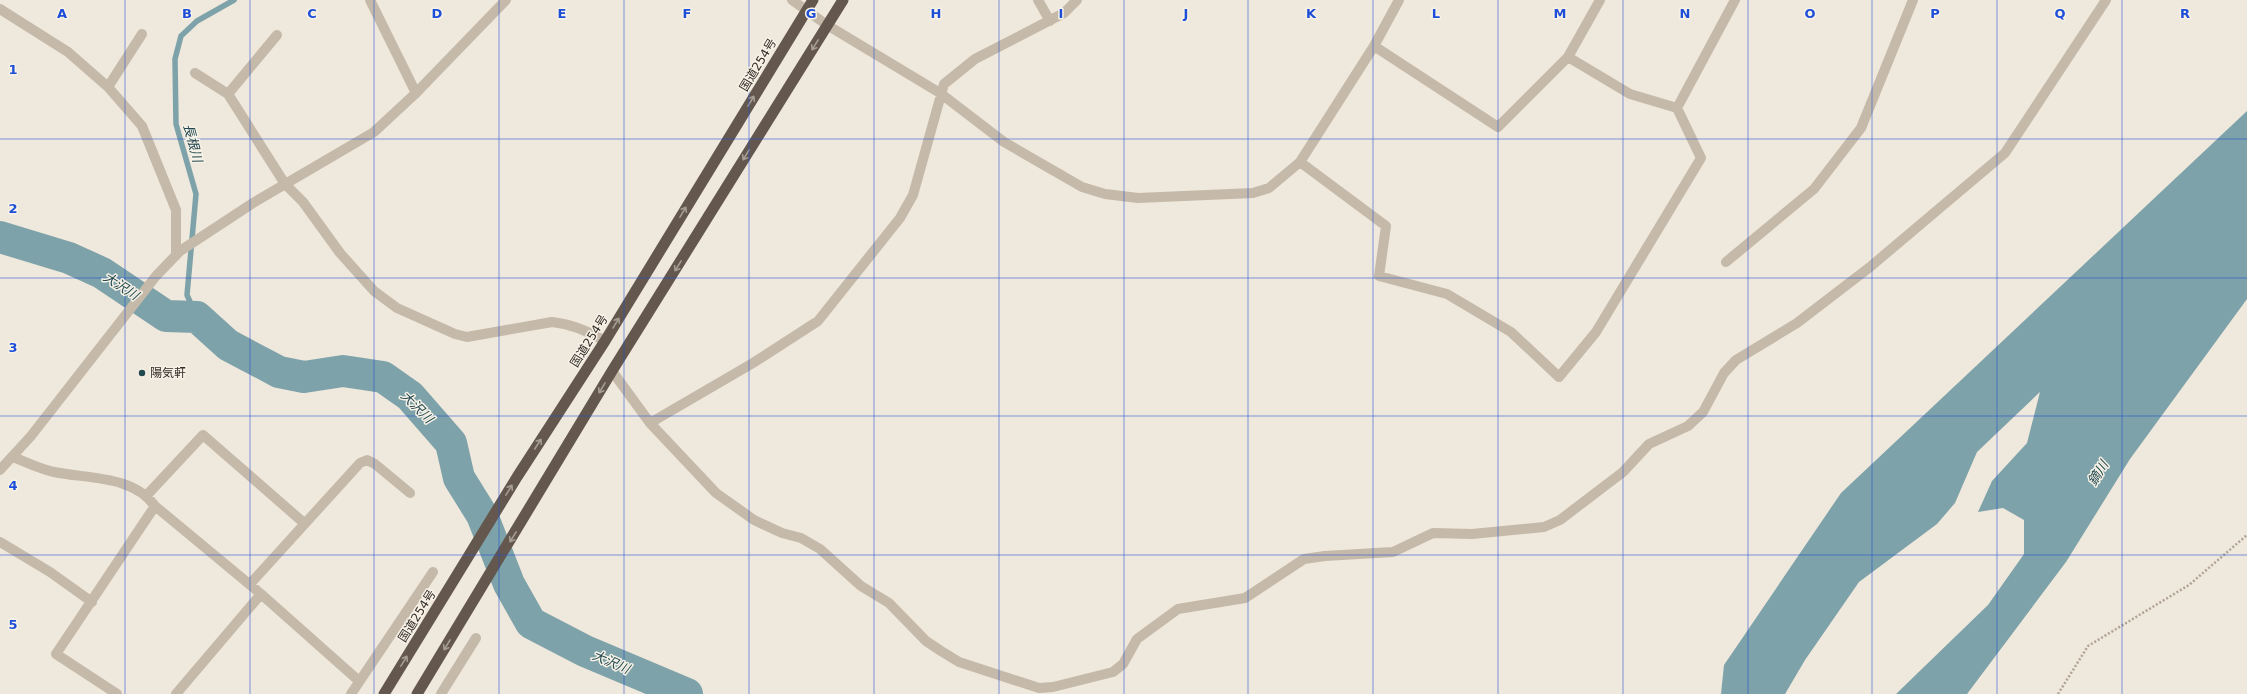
<svg xmlns="http://www.w3.org/2000/svg" width="2247" height="694" viewBox="0 0 2247 694" font-family="'DejaVu Sans','Noto Sans JP',sans-serif">
<style>
.water{fill:#7ea2a9}
.lines{fill:none;stroke-linecap:round;stroke-linejoin:round}
.stream{stroke:#7ea2a9;stroke-width:5.5}
.river{stroke:#7ea2a9;stroke-width:32}
.path{stroke:#b1a393;stroke-width:2.5;stroke-dasharray:2 2;stroke-linecap:butt}
.minor{stroke:#c5b9a9;stroke-width:10}
.tertiary{stroke:#c5b9a9;stroke-width:10}
.trunk{stroke:#64574e;stroke-width:11}
.oneway{stroke:#a69d93}
.grid{fill:none;stroke:#1d4ed8;stroke-width:1;stroke-opacity:0.55}
.poi-dot{fill:#224850;stroke:#f7f2e7;stroke-width:1.5}
.labels{text-anchor:middle;dominant-baseline:central;stroke-width:3;stroke-linejoin:round;paint-order:stroke}
.street-label{font-size:12px;fill:#332d28;stroke:#f7f2e7}
.poi-label{font-size:12px;fill:#332d28;stroke:#f7f2e7;text-anchor:start}
.water-label{font-size:13px;font-style:italic;fill:#224850;stroke:#f7f2e7}
.grid-label{font-size:13px;text-anchor:middle;font-weight:bold;fill:#1d4ed8;stroke:#f7f2e7;stroke-width:3;stroke-linejoin:round;paint-order:stroke}
</style>
<rect width="100%" height="100%" fill="#efe8dc"/>
<path class="water" d="M2247,111V299L2130,459L2066,562L1967,694H1896L1988,605L2024,554V520L2003,508L1978,512L1992,481L2027,443L2040,392L1977,452L1955,503L1937,524L1859,582L1805,660L1785,694H1721L1724,665L1841,493Z"/>
<g class="lines">
<path class="stream" d="M197,317L187,295L196,194L176,124L175,59L181,36L197,21L234,0"/>
<path class="river" d="M0,237L69,258L102,273L166,316L197,317L228,345L279,372L304,377L343,371L383,377L410,396L451,443L459,478L482,515L509,584L531,623L585,651L687,694"/>
<path class="path" d="M2058,694L2088,646L2189,585L2247,535"/>
<path class="minor" d="M370,0L416,93
M792,0L827,25L940,93L1004,142L1082,187L1105,194L1138,198L1253,193L1269,188L1300,162L1374,46L1399,0
M1038,0L1050,21
M0,9L68,52L108,87L142,126L176,210V255
M1374,46L1498,127L1568,57L1600,0
M1568,57L1630,94L1677,108L1735,0
M195,73L228,94L285,184L303,202L340,253L374,291L397,308L455,334L467,337L552,322C572,324 588,331 605,341
M108,87L142,34
M228,94L277,35
M1300,162L1386,226L1379,276L1447,294L1511,332L1559,377L1596,332L1701,158L1677,108
M1726,262L1814,189L1861,128L1913,0
M612,371L650,423L716,493L754,520L782,533L801,538L820,549L861,586L889,603L926,641L941,651L959,662L1039,688L1053,687L1113,672L1123,664L1137,639L1178,609L1245,598L1304,559L1325,556L1393,552L1433,533L1472,534L1544,527L1560,520L1623,472L1649,444L1688,426L1703,412L1724,373L1736,360L1797,323L1870,267L2005,153L2106,0
M650,423L753,363L818,321L900,218L913,195L944,84L975,59L1064,13L1077,0
M13,457C26,462 40,469 54,472C88,479 133,475 155,506L261,594L359,681
M147,495L203,435L304,523
M0,542L50,572L92,602
M250,584L360,463L367,460L375,464L410,493
M117,694L56,654L155,506
M176,694L261,594
M351,694L433,572
M441,694L476,638"/>
<path class="tertiary" d="M0,470L31,436L156,276L180,251L253,203L374,132L416,93L506,0"/>
<path class="trunk" d="M384,694L517,477L605,341L813,0
M417,694L612,371L843,0"/>
</g>
<defs><path id="oneway-shaft" d="M-6 0H5M1.5-3L5.5 0L1.5 3" fill="none" stroke-width="1.6" stroke-linecap="round" stroke-linejoin="round"/></defs>
<g class="oneway">
<use href="#oneway-shaft" transform="translate(815 45) rotate(122)"/>
<use href="#oneway-shaft" transform="translate(751 101) rotate(-59)"/>
<use href="#oneway-shaft" transform="translate(746 155) rotate(122)"/>
<use href="#oneway-shaft" transform="translate(683 212) rotate(-59)"/>
<use href="#oneway-shaft" transform="translate(678 266) rotate(122)"/>
<use href="#oneway-shaft" transform="translate(616 323) rotate(-59)"/>
<use href="#oneway-shaft" transform="translate(602 388) rotate(121)"/>
<use href="#oneway-shaft" transform="translate(538 444) rotate(-57)"/>
<use href="#oneway-shaft" transform="translate(509 490) rotate(-58)"/>
<use href="#oneway-shaft" transform="translate(513 537) rotate(122)"/>
<use href="#oneway-shaft" transform="translate(447 645) rotate(121)"/>
<use href="#oneway-shaft" transform="translate(404 661) rotate(-58)"/>
</g>
<path class="grid" d="M125,0V694M250,0V694M374,0V694M499,0V694M624,0V694M749,0V694M874,0V694M999,0V694M1124,0V694M1248,0V694M1373,0V694M1498,0V694M1623,0V694M1748,0V694M1872,0V694M1997,0V694M2122,0V694M0,139H2247M0,278H2247M0,416H2247M0,555H2247"/>
<circle class="poi-dot" cx="142" cy="373" r="4"/>
<g class="labels">
<g class="street-label">
<text transform="translate(758 65) rotate(-59)">国道254号</text>
<text transform="translate(589 341) rotate(-58)">国道254号</text>
<text transform="translate(417 616) rotate(-58)">国道254号</text>
</g>
<g class="poi-label">
<text x="150" y="373">陽気軒</text>
</g>
<g class="water-label">
<text transform="translate(193 143) rotate(75)">長根川</text>
<text transform="translate(121 286) rotate(33)">大沢川</text>
<text transform="translate(417 407) rotate(45)">大沢川</text>
<text transform="translate(2098 473) rotate(-58)">鏑川</text>
<text transform="translate(611 662) rotate(23)">大沢川</text>
</g>
</g>
<g class="grid-label">
<text x="62" y="18">A</text>
<text x="187" y="18">B</text>
<text x="312" y="18">C</text>
<text x="437" y="18">D</text>
<text x="562" y="18">E</text>
<text x="687" y="18">F</text>
<text x="811" y="18">G</text>
<text x="936" y="18">H</text>
<text x="1061" y="18">I</text>
<text x="1186" y="18">J</text>
<text x="1311" y="18">K</text>
<text x="1436" y="18">L</text>
<text x="1560" y="18">M</text>
<text x="1685" y="18">N</text>
<text x="1810" y="18">O</text>
<text x="1935" y="18">P</text>
<text x="2060" y="18">Q</text>
<text x="2185" y="18">R</text>
<text x="13" y="74">1</text>
<text x="13" y="213">2</text>
<text x="13" y="352">3</text>
<text x="13" y="490">4</text>
<text x="13" y="629">5</text>
</g>
</svg>
